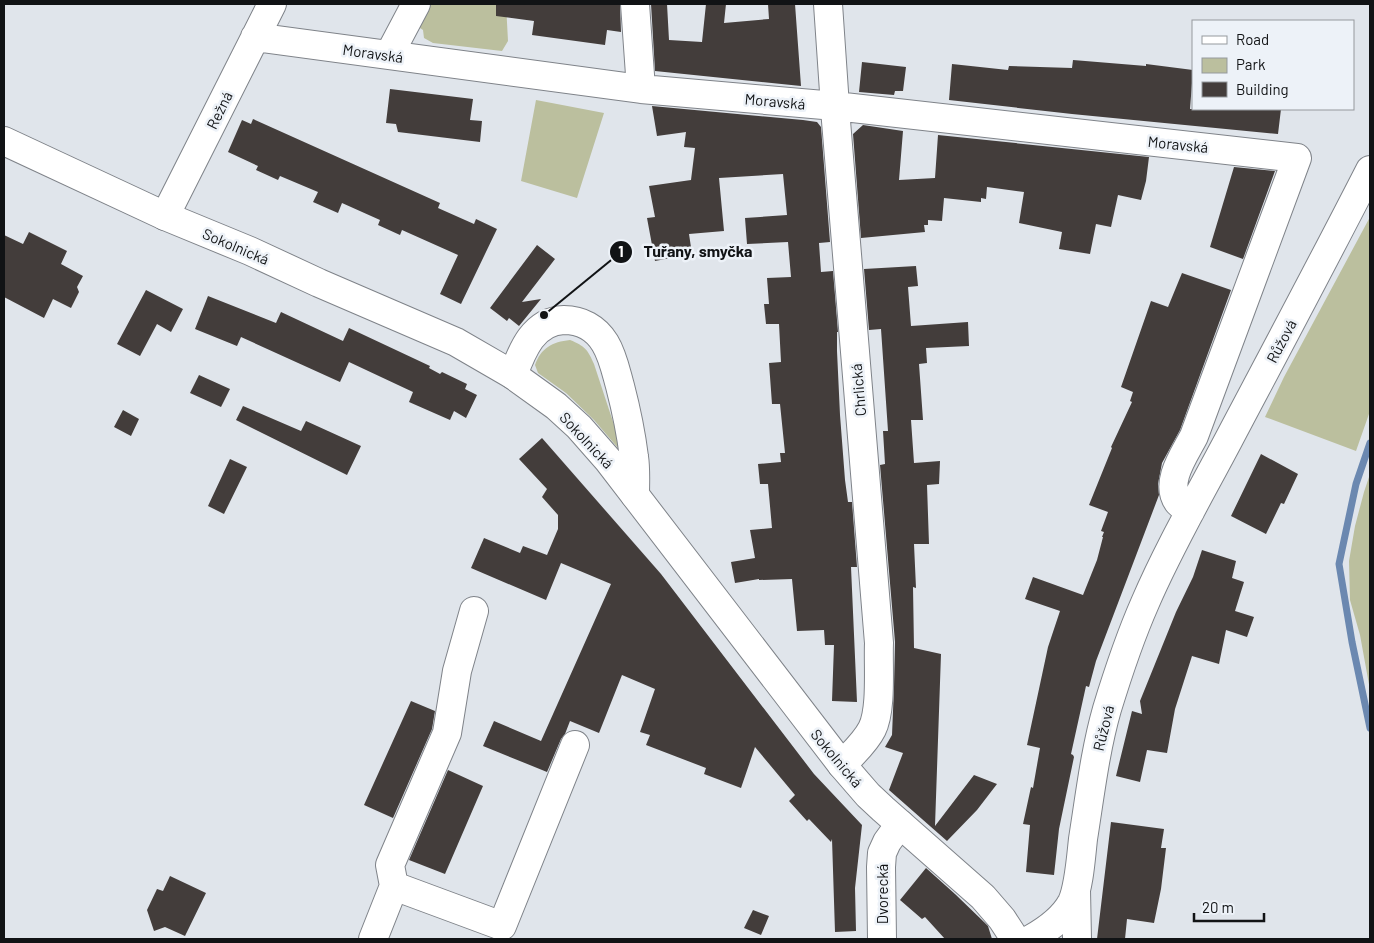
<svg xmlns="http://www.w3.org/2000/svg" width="1374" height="943" viewBox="0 0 1374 943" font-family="Barlow,sans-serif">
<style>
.green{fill:#bbbf9e}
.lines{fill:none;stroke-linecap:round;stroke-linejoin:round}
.stream{stroke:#6b88b0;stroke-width:7}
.building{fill:#433d3b}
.minor-casing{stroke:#7f8389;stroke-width:30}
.major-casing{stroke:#7f8389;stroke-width:30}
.minor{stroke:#fff;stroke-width:28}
.major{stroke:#fff;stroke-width:28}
.labels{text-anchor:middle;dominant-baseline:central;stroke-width:5;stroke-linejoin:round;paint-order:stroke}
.street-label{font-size:15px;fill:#111315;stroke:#edf2f8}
.leader{fill:none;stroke:#111315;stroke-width:2}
.callout-dot{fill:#111315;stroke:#edf2f8;stroke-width:2}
.mark-label{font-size:15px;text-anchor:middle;font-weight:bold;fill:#fff}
.callout-label{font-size:16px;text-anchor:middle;font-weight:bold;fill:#111315;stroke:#edf2f8;stroke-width:5;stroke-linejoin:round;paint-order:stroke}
</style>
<rect width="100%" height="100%" fill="#e0e5eb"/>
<path class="green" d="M429,4H506L508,41L502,51L433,43L424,38L423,30L417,26Z
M536,100L604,113L577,198L521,181Z
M1370,217V411L1356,451L1265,417L1284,377Z
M570,340C585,346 588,350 594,364L619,440L621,447L618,448L594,420L566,393L538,373L535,365C541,348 552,342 570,340Z
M1370,474V690L1360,635L1350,600L1349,561L1355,526L1364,492Z"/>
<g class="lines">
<path class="stream" d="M1370,443L1356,484L1339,564L1352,642L1370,728"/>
</g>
<path class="building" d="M496,4H620L621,32L607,30L605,45L532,35L534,21L496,16Z
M651,4H667L669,40L702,42L706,4H726L724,23L769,19L768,4H795L801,86L655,71Z
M1073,60L1146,66V64L1193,70L1190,109H1281L1278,134L1072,114L949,100L952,64L1008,70L1009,66L1072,68Z
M862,62L906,67L903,91H895L894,95L859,92Z
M390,89L473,99L470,120L482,121L480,142L398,132L396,124L386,123Z
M652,106L803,120L817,122L821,127L830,242L819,243L821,272L833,271L838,332H837V351L840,415L845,480L848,502H852L857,567H851L857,702L832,701L834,645H825L824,630L797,631L792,579L759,580V579L735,583L731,562L755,558L750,530L772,528L768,484H760L758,464L781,462L780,453H785L780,404H772L769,363L781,362L779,324H766L764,304H769L767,278L791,277L788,242L747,244L745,218L787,215L783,174L719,178L724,231L689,234L692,254L655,261L647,218L655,217L649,186L691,180L695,148L684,147L686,132L657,136Z
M253,119L440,203L438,208L474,224L476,219L497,229L461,304L440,294L458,255L402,230L400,235L378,225L380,220L342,203L338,213L313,202L318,192L280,176L278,180L256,170L258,166L228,152L242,120L251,124Z
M863,125L903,131L899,180L935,178L938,135L1149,157L1146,181L1141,200L1118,195L1111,227L1096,224L1090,254L1059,249L1062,232L1019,223L1024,192L987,187L986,199L981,198V202L944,198L942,221L928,220V225H924L925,232L861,238L853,134Z
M1234,167L1275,171L1243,259L1210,247Z
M29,232L67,251L61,264L83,276L77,287L79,292L71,308L53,299L44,318L4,297V235L23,244Z
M537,245L555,259L522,302L541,299L519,326L509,318L507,321L490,308Z
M916,266L918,286L908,287L911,326L968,322L969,346L926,348L927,363L919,364L923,420H911L914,463L940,461L939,484L927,485L929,544H914L916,588L913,587L914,648L941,654L935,826L974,775L997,784L977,810L947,841L889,790L903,753L885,747L892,735L894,687L895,642L880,465L885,464L883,431H888L881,329L869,330L864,269Z
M1182,273L1231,290L1180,430L1162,463L1158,484L1159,495L1096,661L1089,687L1086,686L1071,754L1073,755L1074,757L1059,829L1054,875L1026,872L1030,825L1023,824L1031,787L1033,788L1040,748L1027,745L1048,647L1060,611L1025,599L1033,577L1083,595L1097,560L1103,537H1102L1104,532L1101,531L1108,512L1089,505L1112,448L1111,447L1132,402L1130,401L1133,392L1121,387L1151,301L1168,307Z
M146,290L183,309L171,332L157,324L140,356L117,344Z
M208,296L276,323L281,312L343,341L349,328L430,366L429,368L440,374L442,372L467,384L465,389L477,395L466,418L454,411L450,420L409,402L413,392L349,362L340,382L241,337L237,346L195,329Z
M199,375L230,389L221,407L190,393Z
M243,406L301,431L306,421L361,446L347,475L236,420Z
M123,410L139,419L131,436L114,427Z
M542,438L661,574L814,774L862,825L855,888L856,931L835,932L832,839L831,842L809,819L807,821L789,801L795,795L755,747L741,788L704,774L706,768L646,745L650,735L640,732L655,689L622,675L599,733L570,721L565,734L561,739L547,772L483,746L494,721L541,741L611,584L561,563L546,600L471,568L484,538L520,553L523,546L547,555L558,529V515L542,497L547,489L519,459Z
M1261,454L1298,474L1284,504L1281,503L1266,534L1231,516Z
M230,459L247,467L224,514L208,506Z
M1202,550L1236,561L1232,578L1244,582L1235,611L1254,617L1247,637L1226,630L1219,664L1192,656L1175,709L1167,753L1147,750L1140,782L1116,776L1132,711L1142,714L1140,701L1176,612L1193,577Z
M411,701L435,711L432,729L393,818L364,805Z
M448,770L483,786L445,874L409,860Z
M1111,822L1164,829L1161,848H1166L1161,889L1154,923L1127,919L1125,939H1097Z
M926,868L955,894L984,922L988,926L992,939H945L925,917L922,919L900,900Z
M170,876L206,893L185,936L165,927L154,931L147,910L157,889L163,891Z
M753,910L769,916L761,935L744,928Z"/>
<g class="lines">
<defs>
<path id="minor" d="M635,4L641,89
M828,4L836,121L879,643C878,666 882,709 872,729C865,743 852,754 842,765
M255,37L641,89L835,106L1297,158L1194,436C1185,454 1164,482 1178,502C1182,506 1186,509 1190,512
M389,55L416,4
M165,216L272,4
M513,375C522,351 533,321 564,320C581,320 596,328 605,343C613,356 616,372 620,386C626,409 631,433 634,457C636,470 635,483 635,495
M394,886L502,926L575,745
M1076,890L1077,939
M373,939L394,886L390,865L447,733L457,671L474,611
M882,939L881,867L882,853L887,842L900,824
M1031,939C1047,930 1063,919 1072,902C1079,887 1081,857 1083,839C1090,795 1095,751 1107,709C1118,673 1130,637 1145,603C1169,547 1200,494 1229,439C1276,350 1324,260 1370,170"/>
<path id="major" d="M4,141L165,216L250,251L319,283L456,342L513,375L556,406L579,427L608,460L842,765L868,795L883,809L983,897L1002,919L1015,939"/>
</defs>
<use href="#minor" class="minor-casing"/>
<use href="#major" class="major-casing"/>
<use href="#minor" class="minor"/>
<use href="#major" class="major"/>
</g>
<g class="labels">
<g class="street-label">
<text transform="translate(373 53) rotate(8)">Moravská</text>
<text transform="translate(775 101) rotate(5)">Moravská</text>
<text transform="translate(219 110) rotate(-64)">Režná</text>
<text transform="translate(1178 144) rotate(6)">Moravská</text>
<text transform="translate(236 246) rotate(23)">Sokolnická</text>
<text transform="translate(1281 341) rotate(-62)">Růžová</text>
<text transform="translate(858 390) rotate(-95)">Chrlická</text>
<text transform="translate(587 440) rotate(47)">Sokolnická</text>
<text transform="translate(1103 728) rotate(-76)">Růžová</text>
<text transform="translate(837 758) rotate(50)">Sokolnická</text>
<text transform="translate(882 894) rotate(-90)">Dvorecká</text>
</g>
</g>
<path class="leader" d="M544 315L621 252"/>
<g class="callout-dot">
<circle cx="544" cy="315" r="5"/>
<circle cx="621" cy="252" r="12"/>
</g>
<g class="mark-label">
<text x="621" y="257">1</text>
</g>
<g class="callout-label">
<text x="698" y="257">Tuřany, smyčka</text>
</g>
<rect width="1374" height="943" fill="none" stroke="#111315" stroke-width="10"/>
<rect x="1192" y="20" width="162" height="90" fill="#edf2f8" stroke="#95999d"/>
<rect x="1202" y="36" width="25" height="8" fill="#ffffff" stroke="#95999d"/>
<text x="1236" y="45" font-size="15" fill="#111315">Road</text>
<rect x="1202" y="58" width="25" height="15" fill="#bbbf9e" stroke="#95999d"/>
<text x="1236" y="70" font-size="15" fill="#111315">Park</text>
<rect x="1202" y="82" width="25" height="15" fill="#433d3b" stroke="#95999d"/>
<text x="1236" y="95" font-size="15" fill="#111315">Building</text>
<path d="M1194 913v8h70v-8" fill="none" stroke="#111315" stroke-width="2.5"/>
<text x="1202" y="913" font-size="15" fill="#111315" stroke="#edf2f8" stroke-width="4" paint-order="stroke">20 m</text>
</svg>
